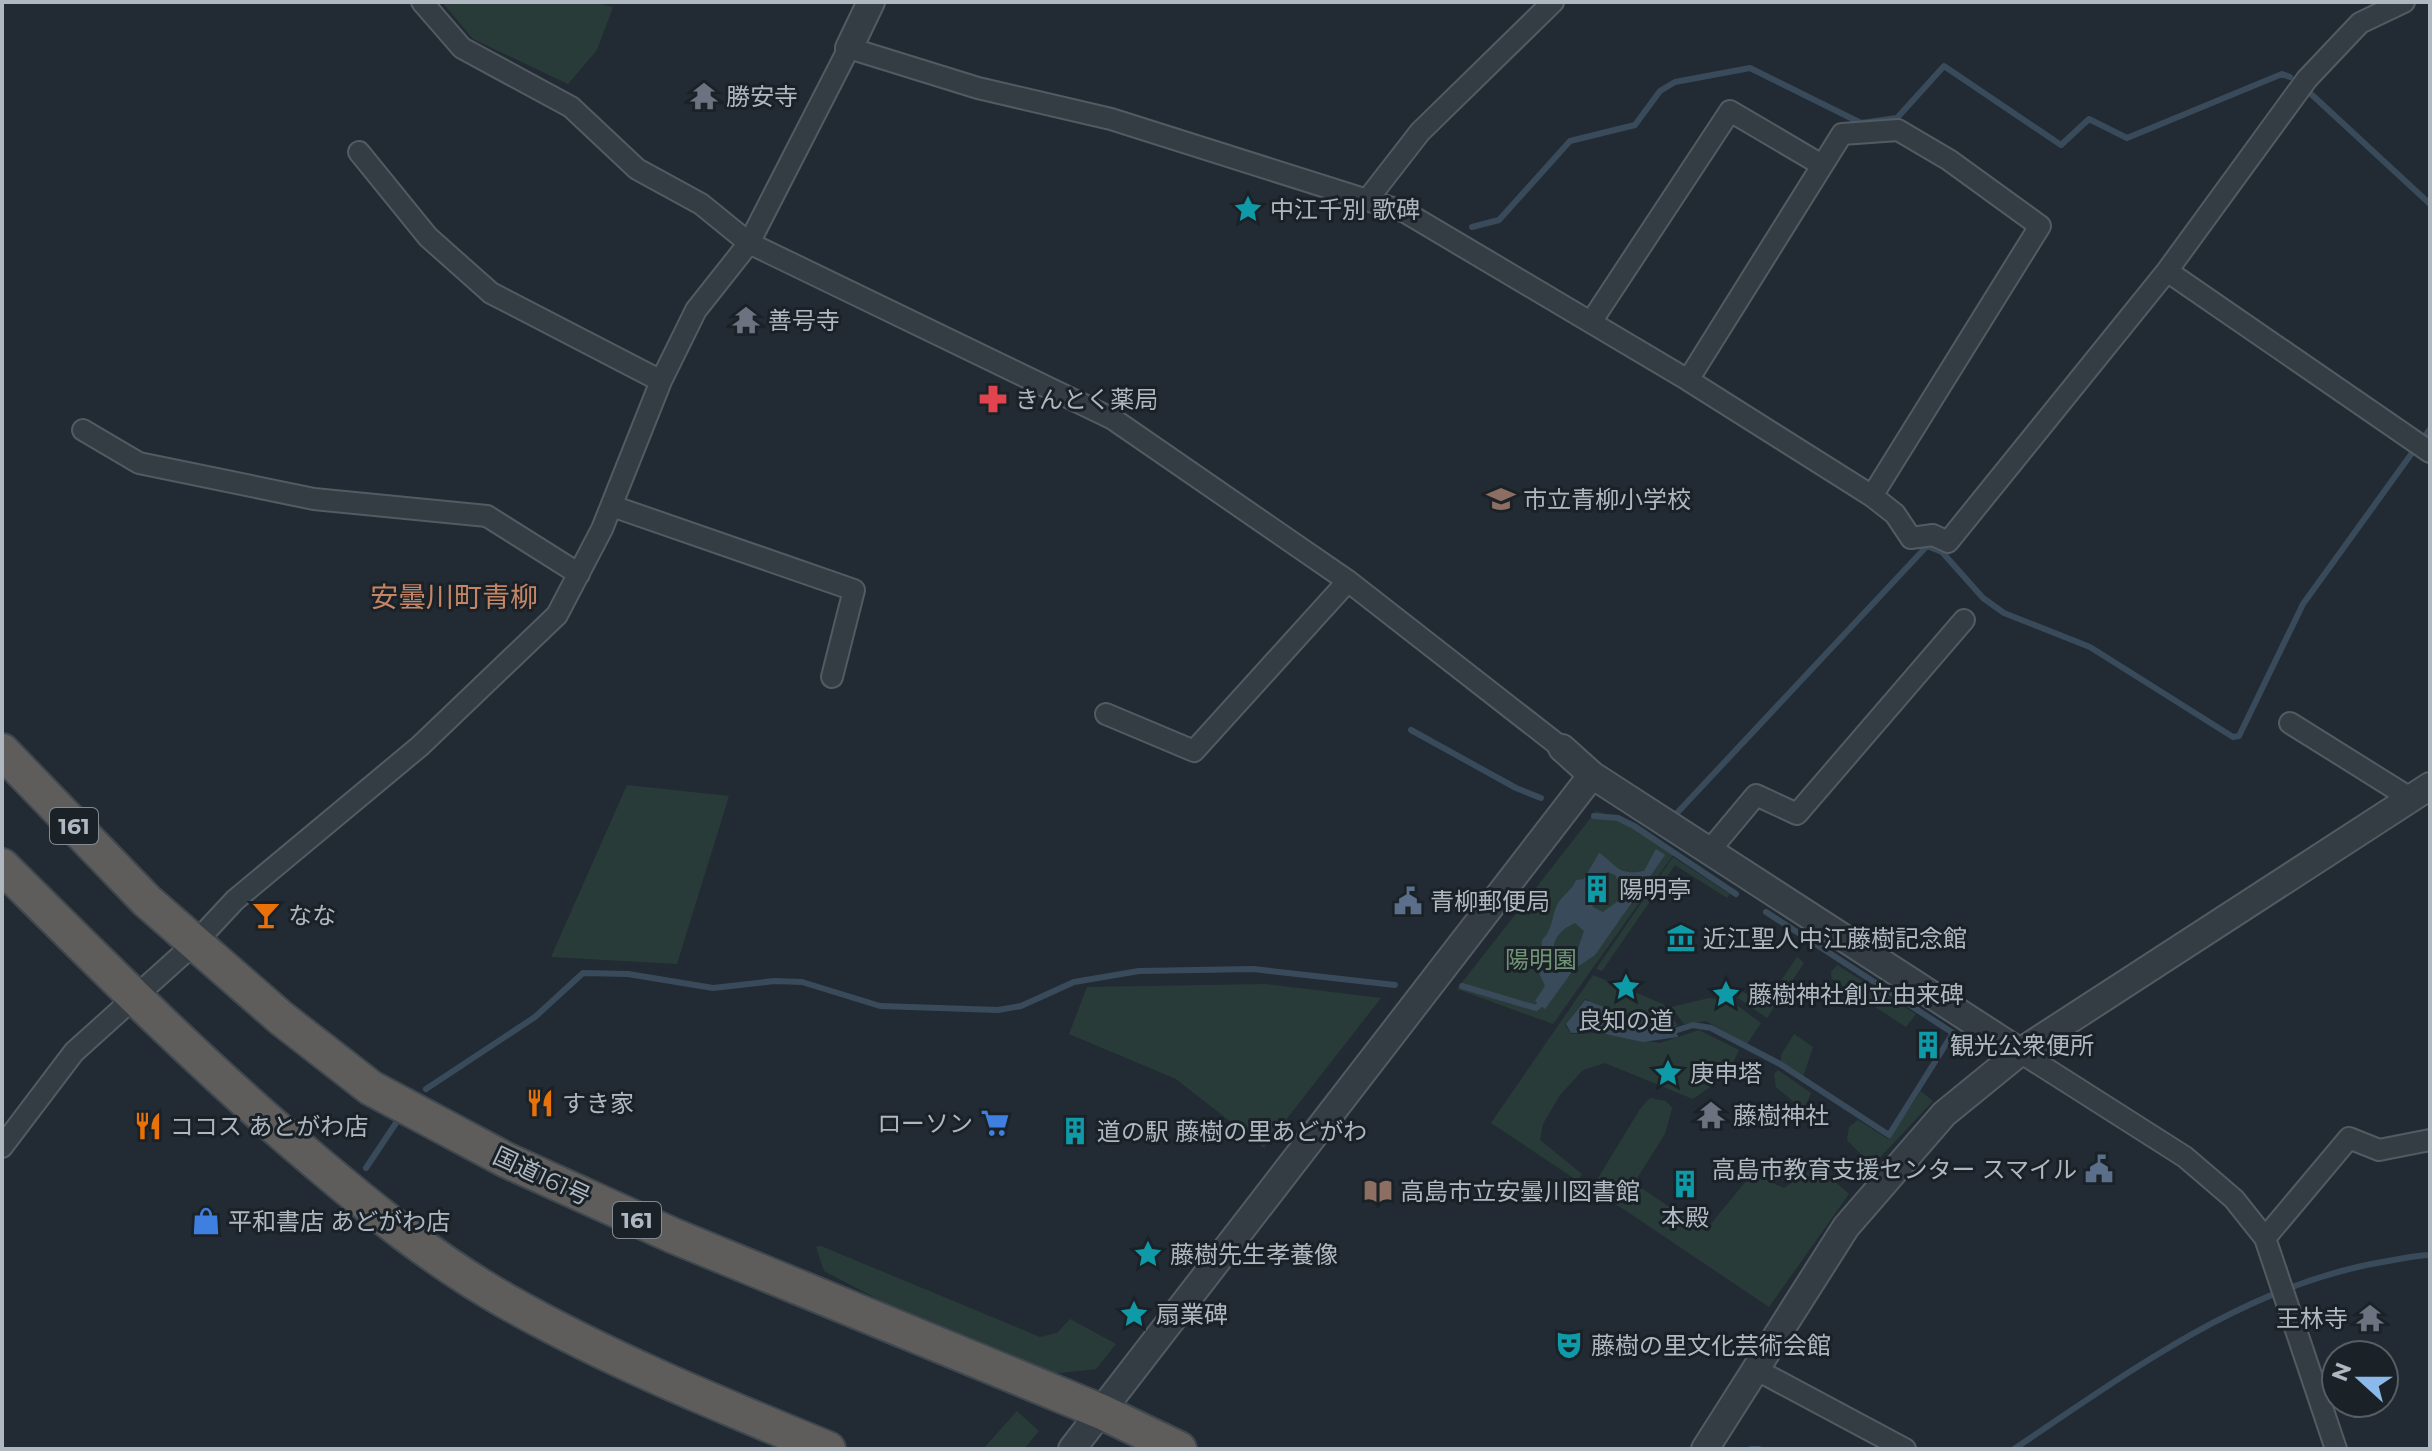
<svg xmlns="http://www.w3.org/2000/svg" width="2432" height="1451" viewBox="0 0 2432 1451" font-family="Montserrat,'Noto Sans JP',sans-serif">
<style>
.green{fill:#293b39}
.water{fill:#394b5b;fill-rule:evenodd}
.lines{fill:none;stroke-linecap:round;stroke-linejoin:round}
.stream{stroke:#394b5b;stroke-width:6}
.minor-casing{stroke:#525b62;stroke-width:24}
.tertiary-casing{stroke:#525b62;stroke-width:30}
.trunk-casing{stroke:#3f484f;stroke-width:38}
.minor{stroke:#353d44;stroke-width:20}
.tertiary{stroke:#353d44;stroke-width:26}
.trunk{stroke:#5e5d5b;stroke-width:34}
.labels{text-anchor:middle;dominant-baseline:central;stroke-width:6;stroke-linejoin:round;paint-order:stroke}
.shield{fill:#1a2228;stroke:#828b93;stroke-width:2}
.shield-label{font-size:22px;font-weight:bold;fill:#afb8c1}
.poi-label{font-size:24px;fill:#afb8c1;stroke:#1a2228;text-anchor:start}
.park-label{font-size:24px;fill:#719475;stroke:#1a2228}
.street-label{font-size:24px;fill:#afb8c1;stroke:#1a2228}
.quarter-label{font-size:28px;fill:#c58566;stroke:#1a2228}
</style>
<rect width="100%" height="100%" fill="#222b33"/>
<path class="green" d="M442,2H593L613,7L597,50L568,84L473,39Z
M627,785L729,796L677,964L551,957Z
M1596,811L1636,823L1676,851L1553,1024L1457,989Z
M1673,857L1730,894L1727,898L1675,865L1602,971L1596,969Z
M1797,957L1804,963L1767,1018L1738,998L1742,991L1764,1006Z
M1837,965L1916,1014L1906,1027L1832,979L1831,972Z
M1593,975L1663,1004L1677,1024L1645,1028L1585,999L1565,1025L1571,1034L1596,1033L1660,1043L1699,1030L1739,1050L1727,1075L1693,1099L1605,1063L1583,1070L1560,1095L1543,1124L1540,1140L1582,1174L1578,1181L1491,1123Z
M1265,984L1381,998L1264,1148L1176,1079L1069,1034L1087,987Z
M1709,998L1731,1001L1761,1023L1747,1044L1706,1021L1684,1024L1671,1007Z
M1794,1034L1813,1047L1803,1077L1781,1062V1055Z
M1778,1070L1811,1093L1806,1105L1800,1107L1776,1087L1774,1074Z
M1921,1091L1933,1101L1872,1166L1847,1140L1849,1127L1858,1120L1888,1139Z
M1650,1098L1666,1101L1672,1108L1665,1134L1634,1183L1705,1231L1747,1180L1762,1178L1784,1188L1812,1169H1821L1849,1194L1769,1307L1592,1188L1640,1109Z
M821,1246L1040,1337L1057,1333L1070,1319L1116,1344L1096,1369L1051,1374L881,1301L824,1271L816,1247Z
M1017,1411L1039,1431L1024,1449H983Z"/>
<path class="water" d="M1656,849L1665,855L1595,955L1574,969L1545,1009L1535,1001L1545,986L1533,960L1541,951L1542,940C1553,929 1551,919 1557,905C1562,895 1572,891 1576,880L1584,879L1599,853C1618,865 1616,876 1644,871ZM1608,872L1615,875L1624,890L1621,899L1603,912L1593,907L1590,898L1594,878ZM1575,923L1584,931L1575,957L1563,964L1557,962C1548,944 1558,930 1575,923Z
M1585,1000C1623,1011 1634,1038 1679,1024L1675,1026L1678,1037L1643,1042L1595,1032L1571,1033L1566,1024Z"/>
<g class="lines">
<path class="stream" d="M2310,93L2430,204
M1472,227L1499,220L1570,141L1635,125L1660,91L1675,82L1750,68L1861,123L1897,118L1944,66L2061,145L2089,119L2127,138L2282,74L2290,77
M2424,437L2430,429
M1411,730L1516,788L1541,798
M1677,813L1927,546L1942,552L1983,598L2004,613L2090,647L2233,737L2239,736L2303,604L2412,453
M1594,816L1618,818L1634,826L1736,894
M1462,986L1536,1008L1544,1001
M1671,1032L1693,1025L1711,1028L1780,1064L1889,1135L1953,1033L1766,912
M426,1089L535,1017L583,973L628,974L713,988L774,981L802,982L880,1006L998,1010L1021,1006L1074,982L1139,971L1253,969L1395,985
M366,1168L400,1117
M1751,1449H1759
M2014,1449C2131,1371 2246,1284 2388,1261C2402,1259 2416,1255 2430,1255"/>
<defs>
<path id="minor" d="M422,2L462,48L571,107L637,169L701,204L749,243L1113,419L1348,581L1562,748
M359,152L428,237L491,293L661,381
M1368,199L1420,132L1553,2
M2167,271L2430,452
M1591,322L1730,111L1820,164
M1688,380L1842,134L1898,130L1949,160L2040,226L1872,496
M83,430L139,463L314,499L487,516L579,574
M612,506L854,590L832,677
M1106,714L1194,751L1348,581
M2290,723L2410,798
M1710,850L1756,795L1797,814L1964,620
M2020,1052L2185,1157L2234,1199L2265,1238L2336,1449
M2,1147L74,1052L195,943L235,900L420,746L557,615L602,529L661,381L696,310L749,243L849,48L978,88L1111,119L1405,212L1688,380L1872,496L1895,514L1911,538L1933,535L1948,542L2167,271L2307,79L2360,23L2404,2
M2265,1238L2349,1138L2379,1150L2430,1140
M1757,1370L1905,1449"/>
<path id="tertiary" d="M849,48L871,2
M1562,748L1592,775L2020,1052
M1072,1449L1592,775
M1705,1449L1846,1227L1944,1114L2020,1052L2430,786"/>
<path id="trunk" d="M2,751L147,901L281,1018L371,1088L506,1160L674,1236L1102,1412L1179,1449
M2,866C103,966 201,1065 310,1157C371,1209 434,1260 504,1300C608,1359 718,1404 828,1449"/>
</defs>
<use href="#minor" class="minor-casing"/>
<use href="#tertiary" class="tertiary-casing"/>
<use href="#trunk" class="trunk-casing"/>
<use href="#minor" class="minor"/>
<use href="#tertiary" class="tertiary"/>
<use href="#trunk" class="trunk"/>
</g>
<defs>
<symbol id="temple-bare" viewBox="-9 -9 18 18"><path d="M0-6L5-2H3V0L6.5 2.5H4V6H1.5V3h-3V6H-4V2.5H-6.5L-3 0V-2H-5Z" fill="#6b7280" stroke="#1a2228" stroke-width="2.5" paint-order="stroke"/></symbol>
<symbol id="sight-bare" viewBox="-9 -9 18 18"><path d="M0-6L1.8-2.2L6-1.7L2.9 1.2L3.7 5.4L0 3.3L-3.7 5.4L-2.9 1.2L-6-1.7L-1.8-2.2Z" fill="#0f9aa8" stroke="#1a2228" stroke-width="2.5" paint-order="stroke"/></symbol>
<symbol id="pharmacy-bare" viewBox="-9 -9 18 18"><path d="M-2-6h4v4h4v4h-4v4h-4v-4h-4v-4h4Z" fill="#e0444e" stroke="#1a2228" stroke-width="2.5" paint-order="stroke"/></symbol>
<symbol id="school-bare" viewBox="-9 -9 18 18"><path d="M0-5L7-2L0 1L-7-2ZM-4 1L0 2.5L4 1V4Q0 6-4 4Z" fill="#8d6e63" stroke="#1a2228" stroke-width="2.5" paint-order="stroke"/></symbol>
<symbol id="building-bare" viewBox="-9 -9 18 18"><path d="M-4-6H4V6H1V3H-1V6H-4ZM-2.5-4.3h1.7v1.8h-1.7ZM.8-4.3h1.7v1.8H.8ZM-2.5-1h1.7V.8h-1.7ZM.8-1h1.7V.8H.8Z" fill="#0f9aa8" stroke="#1a2228" stroke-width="2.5" paint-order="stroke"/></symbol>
<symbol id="civic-bare" viewBox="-9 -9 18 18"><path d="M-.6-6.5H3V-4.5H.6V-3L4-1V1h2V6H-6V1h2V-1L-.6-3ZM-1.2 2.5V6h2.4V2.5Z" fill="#5c6f8a" stroke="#1a2228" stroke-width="2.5" paint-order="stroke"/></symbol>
<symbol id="bar-bare" viewBox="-9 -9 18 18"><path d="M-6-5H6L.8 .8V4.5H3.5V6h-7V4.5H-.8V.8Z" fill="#e8710a" stroke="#1a2228" stroke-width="2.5" paint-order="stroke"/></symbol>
<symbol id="museum-bare" viewBox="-9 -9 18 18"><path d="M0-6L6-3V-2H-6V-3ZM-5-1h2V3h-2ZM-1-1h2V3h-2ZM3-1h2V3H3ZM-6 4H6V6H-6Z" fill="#0f9aa8" stroke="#1a2228" stroke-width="2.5" paint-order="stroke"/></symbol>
<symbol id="restaurant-bare" viewBox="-9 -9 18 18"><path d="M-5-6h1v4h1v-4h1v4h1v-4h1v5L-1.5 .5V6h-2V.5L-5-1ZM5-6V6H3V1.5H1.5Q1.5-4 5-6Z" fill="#e8710a" stroke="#1a2228" stroke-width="2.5" paint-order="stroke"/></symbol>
<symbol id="supermarket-bare" viewBox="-9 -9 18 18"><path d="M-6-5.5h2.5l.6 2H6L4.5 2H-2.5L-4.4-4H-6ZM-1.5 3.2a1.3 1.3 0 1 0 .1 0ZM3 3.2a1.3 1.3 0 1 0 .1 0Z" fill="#3f7fe0" stroke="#1a2228" stroke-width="2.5" paint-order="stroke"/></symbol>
<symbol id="library-bare" viewBox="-9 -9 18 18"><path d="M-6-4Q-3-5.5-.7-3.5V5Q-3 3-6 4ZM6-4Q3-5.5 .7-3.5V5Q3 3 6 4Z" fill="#8d6e63" stroke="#1a2228" stroke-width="2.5" paint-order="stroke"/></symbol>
<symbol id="shop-bare" viewBox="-9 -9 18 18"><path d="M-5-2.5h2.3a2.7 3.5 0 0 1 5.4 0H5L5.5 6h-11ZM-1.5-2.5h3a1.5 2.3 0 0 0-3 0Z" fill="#3f7fe0" stroke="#1a2228" stroke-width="2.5" paint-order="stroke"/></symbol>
<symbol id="theatre-bare" viewBox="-9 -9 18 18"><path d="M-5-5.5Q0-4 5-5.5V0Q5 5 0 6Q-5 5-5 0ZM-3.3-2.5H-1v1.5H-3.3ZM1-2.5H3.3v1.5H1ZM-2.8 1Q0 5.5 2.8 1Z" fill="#0f9aa8" stroke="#1a2228" stroke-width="2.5" paint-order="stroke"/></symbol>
</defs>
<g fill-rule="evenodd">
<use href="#temple-bare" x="684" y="76" width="40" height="40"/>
<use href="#sight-bare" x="1228" y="189" width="40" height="40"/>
<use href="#temple-bare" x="726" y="300" width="40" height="40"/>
<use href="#pharmacy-bare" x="973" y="379" width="40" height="40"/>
<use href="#school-bare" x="1481" y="479" width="40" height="40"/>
<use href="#building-bare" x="1577" y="869" width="40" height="40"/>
<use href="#civic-bare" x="1388" y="881" width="40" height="40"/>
<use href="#bar-bare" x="246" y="895" width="40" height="40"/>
<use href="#museum-bare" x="1661" y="918" width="40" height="40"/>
<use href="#sight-bare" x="1606" y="967" width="40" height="40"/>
<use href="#sight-bare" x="1706" y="974" width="40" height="40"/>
<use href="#building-bare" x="1908" y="1025" width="40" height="40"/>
<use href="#sight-bare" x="1648" y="1053" width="40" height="40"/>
<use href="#restaurant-bare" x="520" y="1083" width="40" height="40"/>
<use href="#temple-bare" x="1691" y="1095" width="40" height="40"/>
<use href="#supermarket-bare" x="975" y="1103" width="40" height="40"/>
<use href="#restaurant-bare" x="128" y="1106" width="40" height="40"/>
<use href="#building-bare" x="1055" y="1111" width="40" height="40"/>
<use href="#civic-bare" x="2079" y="1149" width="40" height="40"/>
<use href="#building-bare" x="1665" y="1164" width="40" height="40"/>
<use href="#library-bare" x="1358" y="1171" width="40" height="40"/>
<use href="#shop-bare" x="186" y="1201" width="40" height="40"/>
<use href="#sight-bare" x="1128" y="1234" width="40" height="40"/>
<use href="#sight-bare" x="1114" y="1294" width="40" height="40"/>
<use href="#temple-bare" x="2350" y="1298" width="40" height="40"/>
<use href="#theatre-bare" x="1549" y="1325" width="40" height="40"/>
</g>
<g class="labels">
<g class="shield">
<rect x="50" y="808" width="48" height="36" rx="6"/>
<rect x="613" y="1202" width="48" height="36" rx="6"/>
</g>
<g class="shield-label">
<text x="74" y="826">161</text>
<text x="637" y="1220">161</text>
</g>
<g class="poi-label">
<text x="726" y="96">勝安寺</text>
<text x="1270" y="209">中江千別 歌碑</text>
<text x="768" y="320">善号寺</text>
<text x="1015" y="399">きんとく薬局</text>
<text x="1523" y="499">市立青柳小学校</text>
<text x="1619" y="889">陽明亭</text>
<text x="1430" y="901">青柳郵便局</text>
<text x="288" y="915">なな</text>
<text x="1703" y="938">近江聖人中江藤樹記念館</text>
<text x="1748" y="994">藤樹神社創立由来碑</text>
<text x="1626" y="1020" text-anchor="middle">良知の道</text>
<text x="1950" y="1045">観光公衆便所</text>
<text x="1690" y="1073">庚申塔</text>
<text x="562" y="1103">すき家</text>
<text x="1733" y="1115">藤樹神社</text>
<text x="973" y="1123" text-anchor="end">ローソン</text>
<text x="170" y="1126">ココス あとがわ店</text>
<text x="1097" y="1131">道の駅 藤樹の里あどがわ</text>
<text x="2077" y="1169" text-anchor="end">高島市教育支援センター スマイル</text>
<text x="1400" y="1191">高島市立安曇川図書館</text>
<text x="1685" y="1217" text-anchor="middle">本殿</text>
<text x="228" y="1221">平和書店 あどがわ店</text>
<text x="1170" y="1254">藤樹先生孝養像</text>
<text x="1156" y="1314">扇業碑</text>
<text x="2348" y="1318" text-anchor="end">王林寺</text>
<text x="1591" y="1345">藤樹の里文化芸術会館</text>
</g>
<g class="park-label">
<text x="1541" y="959">陽明園</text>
</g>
<g class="street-label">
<text transform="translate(542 1176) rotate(25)">国道161号</text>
</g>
<g class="quarter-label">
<text x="454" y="597">安曇川町青柳</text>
</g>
</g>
<rect width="2432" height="1451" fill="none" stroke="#afb8c1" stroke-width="8"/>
<g transform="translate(2360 1379) rotate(291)"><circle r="38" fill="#1a2228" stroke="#565e65" stroke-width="2"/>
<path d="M0-6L14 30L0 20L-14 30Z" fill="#8bbaea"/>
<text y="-12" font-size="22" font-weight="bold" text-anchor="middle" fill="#afb8c1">N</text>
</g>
</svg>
